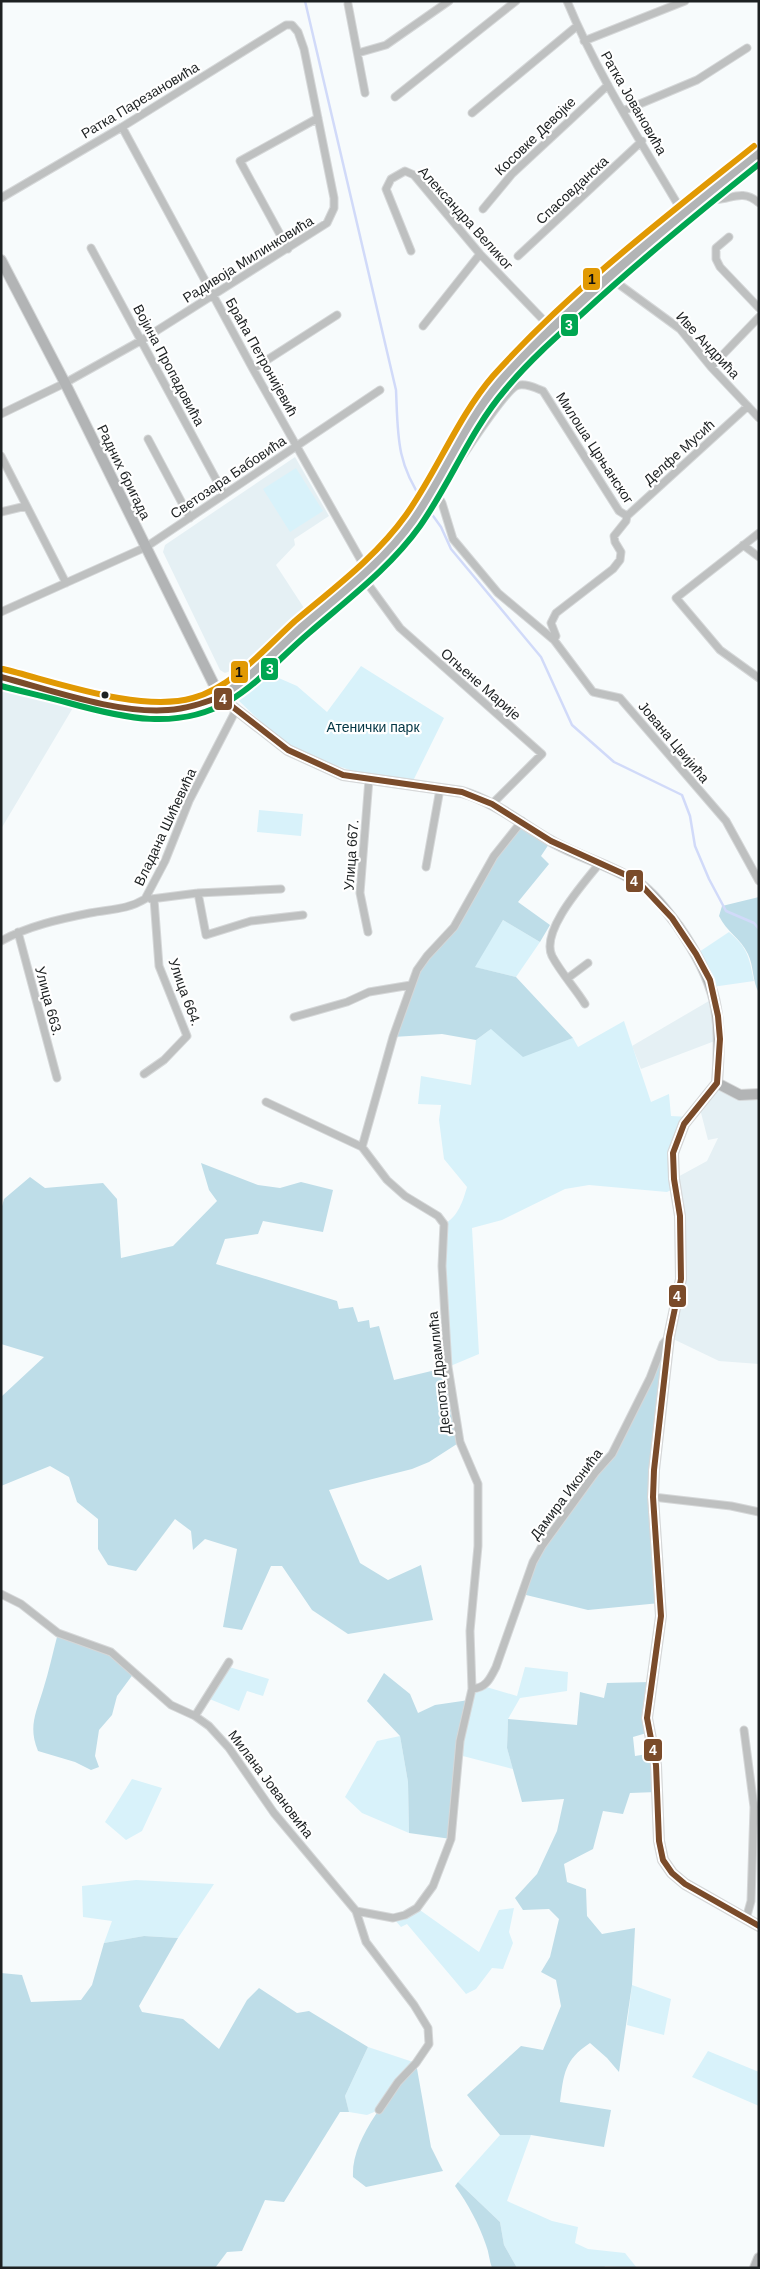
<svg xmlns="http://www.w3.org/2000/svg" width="760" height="2269" viewBox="0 0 760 2269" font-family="Arial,sans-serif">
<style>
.built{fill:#e5f0f4}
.green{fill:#d8f2fa}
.forest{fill:#bedde8}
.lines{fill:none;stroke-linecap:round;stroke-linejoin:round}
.stream{stroke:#d1daf9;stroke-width:2.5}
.street-casing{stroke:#d5d7d8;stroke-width:9}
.secondary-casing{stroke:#d5d7d8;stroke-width:12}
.street{stroke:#bec0c0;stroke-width:7}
.secondary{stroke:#b2b4b5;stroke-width:10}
.bus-1-casing{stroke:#fff;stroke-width:10}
.bus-2-casing{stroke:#fff;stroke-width:10}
.bus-3-casing{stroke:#fff;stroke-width:10}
.bus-1{stroke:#7a4b2a;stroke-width:6}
.bus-2{stroke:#00a651;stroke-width:6}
.bus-3{stroke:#e19903;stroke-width:6}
.bus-dot{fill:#1d2122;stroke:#fff;stroke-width:2}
.labels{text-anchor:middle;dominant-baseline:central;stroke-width:4.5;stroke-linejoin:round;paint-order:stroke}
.street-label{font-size:14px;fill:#1d2122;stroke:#fff}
.park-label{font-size:14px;fill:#033644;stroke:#fff}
.line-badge{stroke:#fff;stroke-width:2}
.badge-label{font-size:14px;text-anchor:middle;font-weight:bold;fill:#fff}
.pale-badge-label{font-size:14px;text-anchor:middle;font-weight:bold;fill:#111}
</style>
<rect width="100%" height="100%" fill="#f7fbfc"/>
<path class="built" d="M295,457L329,516L294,539L295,545L276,565L304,608L238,668L225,673L220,670L163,552L165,545Z
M1,688L74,706L1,829Z
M714,998L720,1039L641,1069L632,1046Z
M717,1083L727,1090L759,1094V1364L719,1361L669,1337L681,1279L674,1179L707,1161L718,1138L708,1140L699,1105Z"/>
<path class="green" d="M296,468L323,511L290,532L263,489Z
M361,666L444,718L413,781L350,770L319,760L282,742L236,698L265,672L297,686L327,712Z
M259,810L303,814L301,836L257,832Z
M503,920L540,942L516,977L474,967Z
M729,932C748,948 749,957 754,981L712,987L696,954Z
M624,1021L651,1102L669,1094L671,1116L690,1117L676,1142L675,1188L667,1192L589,1185L565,1189L502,1220L472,1228L479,1354L448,1367L442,1266L444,1224C458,1217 463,1201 467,1187L444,1159L439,1120L441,1105L418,1104L421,1076L471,1085L476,1040L491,1029L556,1044L573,1038L578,1047Z
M226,1666L269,1679L263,1696L247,1691L239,1711L207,1698Z
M525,1667L568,1672L567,1691L520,1698L508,1719L507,1748L513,1769L459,1755L472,1689L483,1686L517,1696Z
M400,1736L408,1782L409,1833L362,1813L345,1797L377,1741Z
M132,1779L162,1788L142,1831L126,1840L105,1822Z
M136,1880L214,1884L178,1938L144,1936L104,1943L112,1921L83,1917L82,1886Z
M417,1908L479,1952L499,1910L514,1908L509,1932L513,1943L503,1969L492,1968L476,1989L466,1994L407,1924L401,1927L393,1918Z
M632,1985L671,1999L664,2035L627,2025Z
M368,2047L416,2063L379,2110L367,2115L349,2112L345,2096Z
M708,2051L759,2072V2106L692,2077Z
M500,2135H531L507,2201L552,2221L578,2227L575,2243L588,2249L625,2253L637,2268L605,2266L604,2268H517L504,2245L500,2222L458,2182Z"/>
<path class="forest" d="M522,821L551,841L541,856L549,864L518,902L550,925L540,942L503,920L475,967L516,977L573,1038L523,1057L491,1029L476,1040L442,1034L393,1037L417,970L454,927L494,856Z
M759,897V993C752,981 754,966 748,954C741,939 726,931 719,916L722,906Z
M201,1163L258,1185L280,1188L301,1182L333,1190L323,1232L263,1221L258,1234L225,1239L216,1264L337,1301L339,1309L353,1307L358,1322L369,1320L370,1328L379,1326L394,1380L448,1367L460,1442L429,1462L412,1469L329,1490L360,1563L388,1580L421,1565L433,1620L348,1634L312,1610L282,1566H271L242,1630L223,1627L237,1549L205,1539L193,1550L191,1531L175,1519L136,1571L108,1565L98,1549V1519L77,1502L69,1477L50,1466L1,1486V1397L44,1357L1,1344V1210L4,1199L30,1177L45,1188L103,1183L117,1199L121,1258L173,1246L217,1201L209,1190Z
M663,1344L653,1497L660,1603L588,1610L522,1594L533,1562L612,1454Z
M58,1633L111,1652L134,1673L117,1696L112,1715L99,1730L95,1756L99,1767L91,1770L75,1762L38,1751C28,1727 36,1713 43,1690C49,1671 53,1652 58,1633Z
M384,1673L410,1694L418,1713L435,1705L469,1700L460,1741L451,1839L409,1833L408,1782L400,1736L367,1701Z
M652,1682L650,1732L633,1737L635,1756L654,1753L657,1792L630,1793L623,1814L603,1811L593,1849L564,1864L567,1882L586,1889L587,1916L602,1934L635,1928L632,1985L619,2072L607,2058L590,2043C564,2060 564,2074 560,2102L611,2110L604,2147L531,2135H500L467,2095L521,2046L543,2050L561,2006L556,1980L541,1972L550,1957L559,1919L549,1909L523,1910L515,1898L537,1874L557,1831L564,1799L522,1802L507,1748L508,1719L577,1725L580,1692L604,1698L607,1683Z
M144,1936L178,1938L139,2006L142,2012L183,2019L219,2049L247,2000L259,1988L297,2013L309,2011L368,2047L345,2096L349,2112H340L284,2202L265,2200L242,2251L227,2252L215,2268H1V1973L22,1975L31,2002L81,2000L92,1985L104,1943Z
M416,2063L431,2147L443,2171L366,2187L353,2177C351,2137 392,2093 416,2063Z
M458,2182L500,2222L504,2245L517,2268H492C489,2260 489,2252 486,2245C479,2224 468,2204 455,2186Z"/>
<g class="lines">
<path class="stream" d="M305,1L396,390C398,435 396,462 423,501
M426,506L441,527L451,549L541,657L572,725L614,762L682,795L690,816L695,846L709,879L726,911L754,923L759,929"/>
<defs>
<path id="street" d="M567,1C598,76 643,145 684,215
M348,4L365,93
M584,41L685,1
M358,53L386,45L449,1
M395,97L516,1
M623,111L697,80L747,48
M472,113L577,26
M122,127L253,369L367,571
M705,196C724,208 738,184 759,203
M1,198L122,127L286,25H292L298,32L304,49L334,198V208L327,223L142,340L65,383L1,414
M483,209L512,174L608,85
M729,237L716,248V259L720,267L759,308
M91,248L224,494
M288,249L240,161L318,118
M411,251L386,189L391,179L405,171L414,175L480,254L553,330
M518,256L642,141
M609,277L680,329L711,367L759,418
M423,326L480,254
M711,367L759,317
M253,369L337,315
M148,439L190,518
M1,456L66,583
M440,478L450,474C463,457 501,395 516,386C524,382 536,388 543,391L619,511L627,516
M434,488L442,503L453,539L498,593L554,640L593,692L620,698L726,821L759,881
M1,512L26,506
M627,516L748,406
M759,533L676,598L720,650L759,678
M743,545L759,557
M362,576L400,628L542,754L492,804
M1,612L146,547L380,390
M554,640L556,636L551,623L556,613L613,569L620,560L621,552L615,542L614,536L626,521L627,516
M426,867L440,789
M198,893L206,935L251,921L303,915
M151,899L198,893L281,889
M18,932L57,1078
M368,932L360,893L369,779
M1,941C28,926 60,919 90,913C110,909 127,910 145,899L165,861L189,801L236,710
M568,978L588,963
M585,1004C575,988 561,973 552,956C540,931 584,883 599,864
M294,1017L347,1002L369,992L411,985
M144,1074L164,1060L187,1036L159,966L154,899
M266,1102L362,1147L387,1180L405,1196L438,1216L444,1224L442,1266L448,1367L460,1442L478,1484V1546L470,1631L472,1689L460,1741L451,1839L433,1886L417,1908L405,1915L393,1918L356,1911
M362,1147L393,1037L417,970L427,956L454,927L494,856L522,821
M653,1497L731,1506L759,1512
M1,1594L21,1604L58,1633L111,1652L171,1705L195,1716L209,1726L229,1748L274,1813L356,1911L366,1942L414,2005L428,2028L429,2044L416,2063L398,2082L379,2110
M472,1689C486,1688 490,1679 496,1667L533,1562L542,1546L595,1473L612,1454L650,1378L663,1344L668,1338
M195,1716L229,1662
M744,1730L754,1807L751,1901L746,1919"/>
<path id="secondary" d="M1,260L65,383L220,697L288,750L343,775L462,792C496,802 521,824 551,841C579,857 610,865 637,882C653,893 666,910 678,926C718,984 722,1013 717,1083
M1,677C27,684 53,690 79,697C118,707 157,718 197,706C237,694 269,656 300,629C339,595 382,564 412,522C445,477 463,423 500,382C578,298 669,225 759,153
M717,1083L684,1124L673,1153L674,1179L680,1216L681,1279L669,1337L654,1470L653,1497L661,1616L647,1718L656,1765L659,1841L663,1860L672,1873L685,1884L759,1926
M717,1083L740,1095L759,1094
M755,2268L759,2258"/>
</defs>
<use href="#street" class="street-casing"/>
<use href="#secondary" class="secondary-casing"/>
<use href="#street" class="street"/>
<use href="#secondary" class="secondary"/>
<defs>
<path id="bus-1" d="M1,677C51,690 117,714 168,710C186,709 203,703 220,697L288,750L343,775L462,792L492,804L551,841L626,875L642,886L672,918L696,954L710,980L718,1016L720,1039L717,1083L684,1124L673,1153L674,1179L680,1216L681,1279L669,1337L654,1470L653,1497L661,1616L647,1718L656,1765L659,1841L663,1860L672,1873L685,1884L759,1926"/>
<path id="bus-2" d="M1,686C24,692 47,697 69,703C123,718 178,731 229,701C259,683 282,656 309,633C348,599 390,568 420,526C451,482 470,431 505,390C528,362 556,337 583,313C639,261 699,212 759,164"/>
<path id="bus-3" d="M3,669C56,682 141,713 193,698C234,686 264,649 295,621C334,588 376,557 406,515C438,470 457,418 493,376C570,290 664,218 754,146"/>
</defs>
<use href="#bus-1" class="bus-1-casing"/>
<use href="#bus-2" class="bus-2-casing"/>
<use href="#bus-3" class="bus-3-casing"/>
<use href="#bus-1" class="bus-1"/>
<use href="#bus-2" class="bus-2"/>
<use href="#bus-3" class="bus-3"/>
</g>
<circle class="bus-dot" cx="105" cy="695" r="4.5"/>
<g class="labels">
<g class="street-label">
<text transform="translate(140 100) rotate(-31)">Ратка Парезановића</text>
<text transform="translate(634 103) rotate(60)">Ратка Јовановића</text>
<text transform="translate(535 136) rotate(-44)">Косовке Девојке</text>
<text transform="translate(572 190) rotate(-43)">Спасовданска</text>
<text transform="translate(466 218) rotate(48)">Александра Великог</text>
<text transform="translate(248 259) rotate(-32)">Радивоја Милинковића</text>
<text transform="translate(708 345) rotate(47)">Иве Андрића</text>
<text transform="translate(262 357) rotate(61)">Браћа Петронијевић</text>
<text transform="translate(169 365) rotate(62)">Војина Пропадовића</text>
<text transform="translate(595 448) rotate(57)">Милоша Црњанског</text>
<text transform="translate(679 452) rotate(-42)">Делфе Мусић</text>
<text transform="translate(124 472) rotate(64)">Радних бригада</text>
<text transform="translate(228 477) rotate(-34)">Светозара Бабовића</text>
<text transform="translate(481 684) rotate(41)">Огњене Марије</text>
<text transform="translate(674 742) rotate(50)">Јована Цвијића</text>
<text transform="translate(165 827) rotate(-65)">Владана Шићевића</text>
<text transform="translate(351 855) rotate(-86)">Улица 667.</text>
<text transform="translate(185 992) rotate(70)">Улица 664.</text>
<text transform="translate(49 1001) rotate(75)">Улица 663.</text>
<text transform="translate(439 1373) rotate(-96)">Деспота Драмлића</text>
<text transform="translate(566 1494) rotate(-53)">Дамира Иконића</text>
<text transform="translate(271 1784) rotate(53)">Милана Јовановића</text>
</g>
<g class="park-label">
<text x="373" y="727">Атенички парк</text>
</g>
</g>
<g class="line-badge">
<rect x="582" y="267" width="19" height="24" rx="5" fill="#e19903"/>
<rect x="560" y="313" width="19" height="24" rx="5" fill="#00a651"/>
<rect x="260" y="657" width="19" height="24" rx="5" fill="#00a651"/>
<rect x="230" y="660" width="19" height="24" rx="5" fill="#e19903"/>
<rect x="213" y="687" width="20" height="24" rx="5" fill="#7a4b2a"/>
<rect x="625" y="869" width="19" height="24" rx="5" fill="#7a4b2a"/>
<rect x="668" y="1284" width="19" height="24" rx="5" fill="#7a4b2a"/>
<rect x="643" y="1738" width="20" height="24" rx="5" fill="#7a4b2a"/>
</g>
<g class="badge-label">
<text x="569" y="330">3</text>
<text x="270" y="674">3</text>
<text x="223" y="704">4</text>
<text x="634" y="886">4</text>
<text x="677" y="1301">4</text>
<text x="653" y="1755">4</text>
</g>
<g class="pale-badge-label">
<text x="592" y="284">1</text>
<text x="239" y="677">1</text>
</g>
<rect width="760" height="2269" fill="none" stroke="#1d2122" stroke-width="5"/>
</svg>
